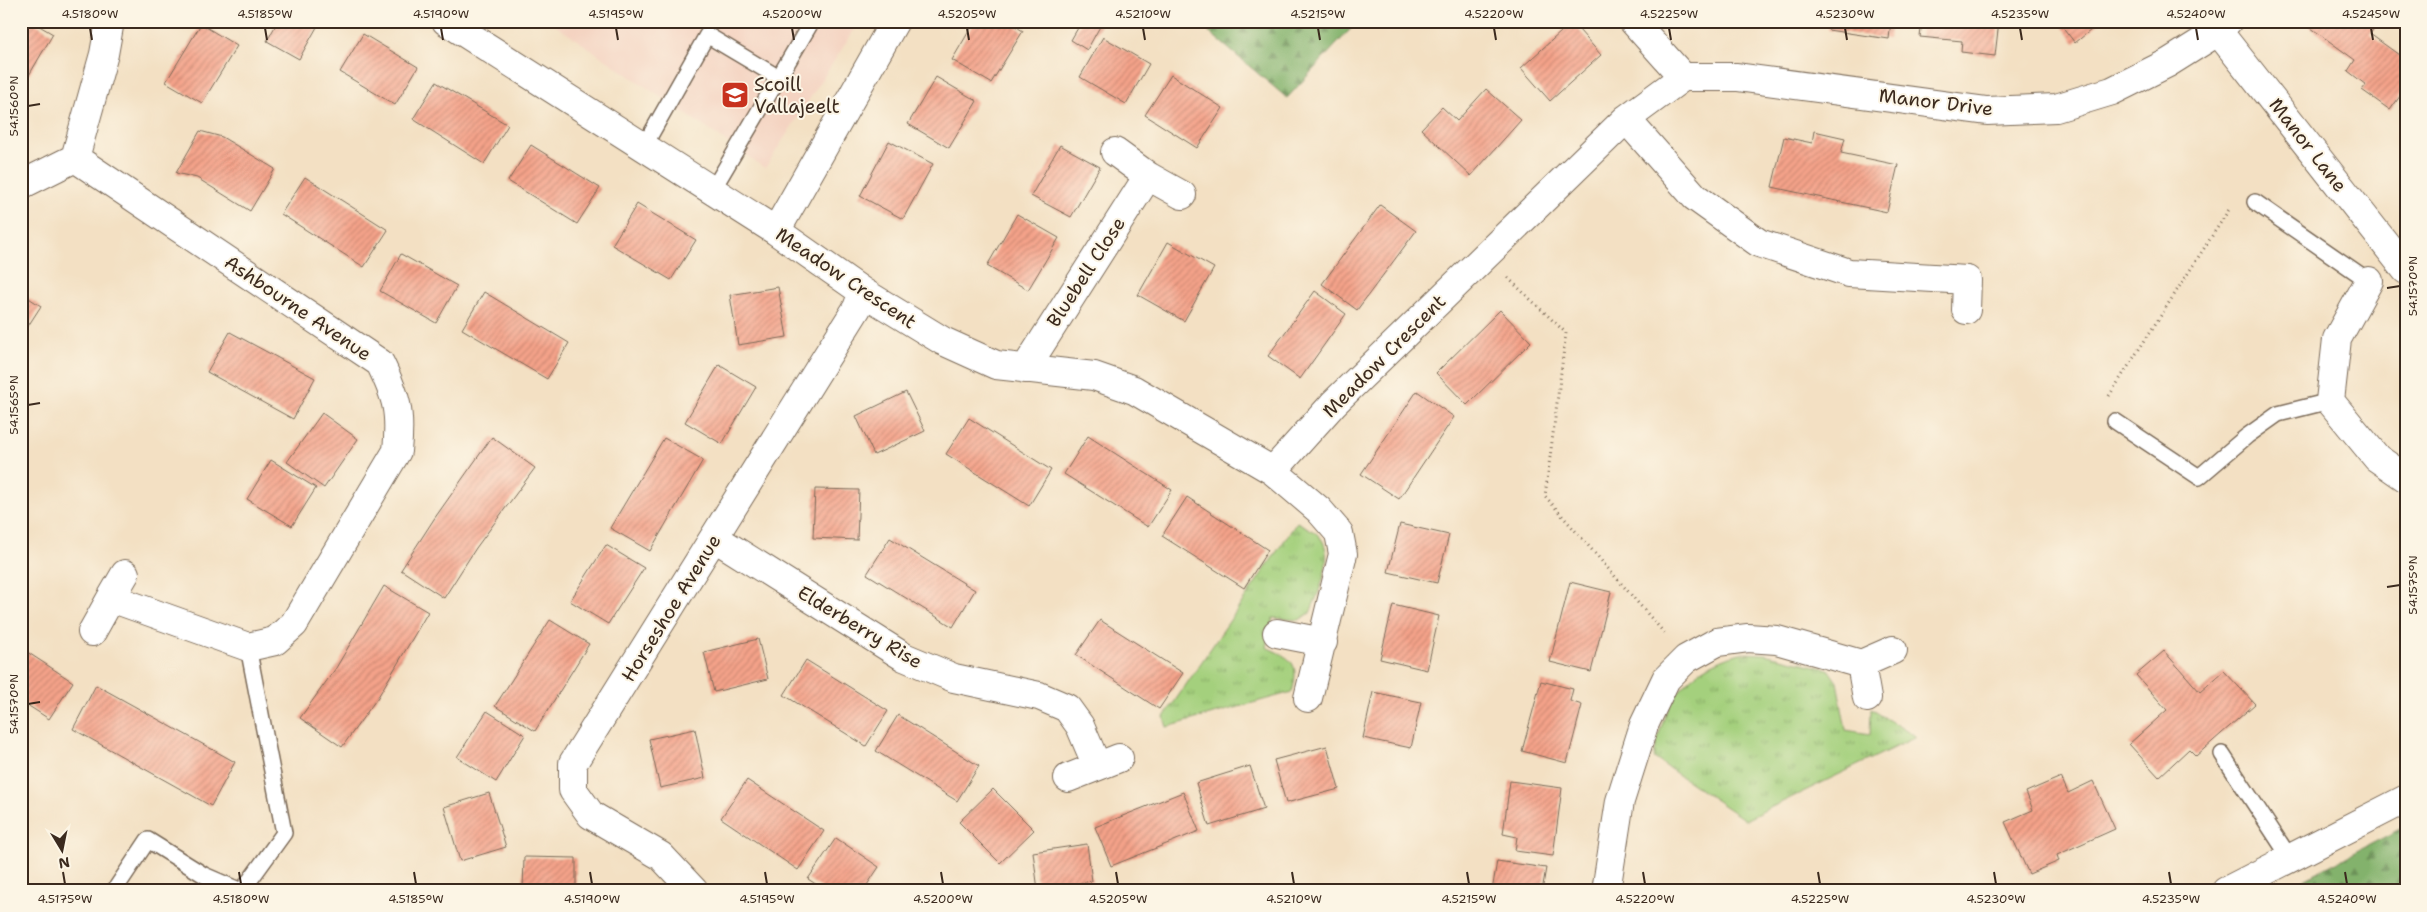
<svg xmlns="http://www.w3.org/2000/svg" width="2427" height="912" viewBox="0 0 2427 912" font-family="'Shantell Sans',sans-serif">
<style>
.built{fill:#f4d3c1}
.grass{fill:url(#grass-tufts);stroke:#707d4e}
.forest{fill:url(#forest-firs);stroke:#5f6e45}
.building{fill:url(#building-hatch)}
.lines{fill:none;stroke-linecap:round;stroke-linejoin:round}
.lane-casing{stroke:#7b6a58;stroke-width:18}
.street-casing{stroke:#7b6a58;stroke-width:30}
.highway-casing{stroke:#7b6a58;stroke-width:30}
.path{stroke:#7b6a58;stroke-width:3;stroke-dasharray:1 4;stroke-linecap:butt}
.lane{stroke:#fff;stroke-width:15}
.street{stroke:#fff;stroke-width:28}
.highway{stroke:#fff;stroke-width:28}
.ticks{fill:none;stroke:#3b2a1e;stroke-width:2}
.labels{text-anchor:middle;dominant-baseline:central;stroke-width:4;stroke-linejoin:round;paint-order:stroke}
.poi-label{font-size:19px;fill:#3b2a1e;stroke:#fcf5e5;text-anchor:start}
.street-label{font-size:19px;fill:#3b2a1e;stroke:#fcf5e5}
.neatline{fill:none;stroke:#3b2a1e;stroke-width:2}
.ticks-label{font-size:12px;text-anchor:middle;fill:#3b2a1e}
</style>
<defs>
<pattern id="grass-tufts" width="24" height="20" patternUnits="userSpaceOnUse" patternTransform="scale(1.25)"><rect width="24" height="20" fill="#a4d07d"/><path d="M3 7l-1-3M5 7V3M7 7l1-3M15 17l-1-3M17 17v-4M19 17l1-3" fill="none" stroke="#87a966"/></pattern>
<pattern id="forest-firs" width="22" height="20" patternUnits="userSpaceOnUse" patternTransform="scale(1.25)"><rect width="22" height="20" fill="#83b26c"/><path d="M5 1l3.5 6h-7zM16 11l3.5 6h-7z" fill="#6c9158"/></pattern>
<pattern id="building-hatch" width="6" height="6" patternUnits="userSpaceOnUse" patternTransform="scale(1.25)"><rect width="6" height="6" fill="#f5a38a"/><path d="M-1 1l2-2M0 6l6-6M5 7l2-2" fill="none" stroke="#c88570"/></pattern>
</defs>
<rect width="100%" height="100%" fill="#fcf5e5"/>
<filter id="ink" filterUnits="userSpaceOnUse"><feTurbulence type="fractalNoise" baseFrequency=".02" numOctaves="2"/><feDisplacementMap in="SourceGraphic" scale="10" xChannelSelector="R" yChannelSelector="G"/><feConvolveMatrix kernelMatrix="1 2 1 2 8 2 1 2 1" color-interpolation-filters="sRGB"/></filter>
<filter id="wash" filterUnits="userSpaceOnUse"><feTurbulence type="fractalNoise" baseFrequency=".0096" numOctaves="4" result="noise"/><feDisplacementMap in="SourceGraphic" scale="20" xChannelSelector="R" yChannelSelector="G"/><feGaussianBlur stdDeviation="1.12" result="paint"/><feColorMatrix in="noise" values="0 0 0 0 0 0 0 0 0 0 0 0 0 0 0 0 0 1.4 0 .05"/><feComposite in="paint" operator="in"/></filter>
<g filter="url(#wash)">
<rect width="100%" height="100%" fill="#f3e0c3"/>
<path class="built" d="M549,21H860L765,168Z"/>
<path class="grass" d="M1297,522C1304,526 1315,531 1320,537C1336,557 1318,593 1310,613L1299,620L1273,618L1266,647C1292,659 1300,662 1292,692L1167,727L1164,717Z
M1740,653L1764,654L1828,669L1837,682L1846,730L1870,734L1871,709L1916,737L1745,820L1654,758C1663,703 1684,669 1740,653Z"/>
<path class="forest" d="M1196,21H1358L1287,98Z
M2406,826V891H2281L2398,830Z"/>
<g id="blocks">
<path class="building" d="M21,21H31L53,34L21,89Z
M278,21H307L317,27L299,59L267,41Z
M975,21H1007L1023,31L991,83L952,60Z
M1082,21H1103L1087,50L1071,40Z
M1829,21H1891L1889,39L1828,30Z
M1922,21H1999L1995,56L1961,52L1962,41L1920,37Z
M2058,21H2102L2075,43Z
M2310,21H2379L2370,34L2406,60L2400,68L2406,73V88L2390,110L2362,90L2366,85L2348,71L2355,60L2307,25Z
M1572,22L1601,55L1550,101L1521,68Z
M201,24L237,46L202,103L166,82Z
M363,34L418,67L395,105L340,72Z
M1103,37L1149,64L1126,104L1080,77Z
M1171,75L1223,108L1197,148L1145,115Z
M936,77L977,101L949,148L908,124Z
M436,82L508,125L484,164L413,119Z
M1486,89L1521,120L1471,176L1421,129L1442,107L1457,121Z
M200,131L222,137L275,169L250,211L197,178L176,173Z
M1814,131L1845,138L1841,153L1898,165L1887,212L1772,187L1784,137L1812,143Z
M889,141L933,164L903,219L860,196Z
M531,145L600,188L577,224L508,181Z
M1060,145L1100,167L1071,217L1031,196Z
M305,177L388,230L364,267L281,214Z
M637,204L696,240L671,280L612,245Z
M1380,205L1416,231L1357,310L1322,284Z
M1017,214L1059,238L1028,290L987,266Z
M1168,242L1214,268L1184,321L1138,295Z
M401,254L457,286L436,323L380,291Z
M778,287L787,337L738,345L730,295Z
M1315,291L1346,314L1300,379L1268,356Z
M484,292L569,343L547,379L462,329Z
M21,293L41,306L21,337Z
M1500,310L1531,342L1467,405L1436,373Z
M230,332L315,378L293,419L207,372Z
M719,365L756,387L722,444L685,422Z
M1417,391L1454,417L1399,499L1361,474Z
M906,392L925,431L874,455L856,416Z
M322,413L358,439L324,488L287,462Z
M969,418L1051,470L1029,506L946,454Z
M1088,436L1172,490L1148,527L1064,474Z
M492,437L535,468L476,548L444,598L401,570L434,519Z
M664,438L703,460L650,551L610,528Z
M271,460L316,488L292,526L247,499Z
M815,489L859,490L857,540L813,538Z
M1187,497L1268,550L1244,588L1162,536Z
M1400,524L1449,535L1437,583L1388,572Z
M890,538L975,590L953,627L867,574Z
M606,545L644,568L608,624L570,601Z
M1570,582L1611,592L1591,672L1550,662Z
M384,586L428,612L378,697L342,747L300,718L336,668Z
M1393,605L1439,616L1427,670L1380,659Z
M550,620L589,644L535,731L495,706Z
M1100,620L1183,673L1159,709L1076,655Z
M758,639L768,679L714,692L704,652Z
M21,648L73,682L49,719L21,701Z
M2164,651L2200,692L2224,671L2255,704L2196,756L2189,749L2159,777L2129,744L2167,710L2136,675Z
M806,660L888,711L866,746L784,695Z
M1541,681L1573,689L1570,701L1582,705L1567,763L1522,751Z
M96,685L235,762L211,806L73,729Z
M1373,692L1421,702L1411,748L1363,738Z
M487,711L525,735L496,782L457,757Z
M898,715L979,766L957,801L876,751Z
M695,729L705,778L660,788L649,739Z
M1327,746L1339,789L1286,803L1274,760Z
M1250,766L1264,809L1209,826L1196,783Z
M2061,777L2068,793L2093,781L2115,829L2057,855L2059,861L2029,874L2005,822L2033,810L2026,792Z
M747,780L824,831L798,870L721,818Z
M1510,781L1562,788L1553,856L1515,851L1517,837L1503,834Z
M993,789L1034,830L1000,863L959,822Z
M1183,792L1199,831L1111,866L1095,827Z
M489,793L506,847L460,861L444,807Z
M836,838L879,867L863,891H826L808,879Z
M1087,844L1092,881L1038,890L1033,852Z
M524,857L576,858V891H523Z
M1497,861L1546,868L1542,891H1492Z"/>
</g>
</g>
<g filter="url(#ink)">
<use href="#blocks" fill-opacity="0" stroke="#7b6a58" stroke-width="1"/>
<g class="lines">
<defs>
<path id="lane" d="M643,148L707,35L779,78
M712,191L812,21
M2255,202L2369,281
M2115,421L2199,477L2247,436L2278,414L2330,401
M2222,754L2290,858
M114,891L148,840L204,875L241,891
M242,891L284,833L248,647"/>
<path id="street" d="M446,21L776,231L863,292L943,341L996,365L1094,376L1134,390L1273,471L1334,403L1626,119L1683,77H1737L1987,111L2056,108L2112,91L2168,63L2219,31L2228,21
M1633,21L1683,77
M2210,21L2406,270
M1626,119L1695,197L1759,243L1849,273L1967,280L1966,310
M1148,176L1182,195
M21,185L75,158
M776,231L895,21
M2369,281L2337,339L2330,401L2377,458L2406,478
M1025,369L1148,176L1115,152
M1273,471L1319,510L1339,533L1343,554L1308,698
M715,538L904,657L954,678L1039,696L1067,708L1080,726L1097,766
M111,598L125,574
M92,632L111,598L248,647L275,641L294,624L397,451C401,412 397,398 380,363L75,158L104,54L110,21
M1277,633L1323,642
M1861,664L1867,698
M1068,778L1119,758
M694,891L661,856L591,815L573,790V763L857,308L863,292
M1606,891L1620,801L1644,725L1666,679L1686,659L1717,642L1748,638L1777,640L1861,664L1893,650"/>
<path id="highway" d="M2226,891L2406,799"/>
</defs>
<use href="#lane" class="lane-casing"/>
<use href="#street" class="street-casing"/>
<use href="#highway" class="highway-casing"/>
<path class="path" d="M1508,278L1566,333L1545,496L1666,635
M2109,396L2230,208"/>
<use href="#lane" class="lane"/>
<use href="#street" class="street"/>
<use href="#highway" class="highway"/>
</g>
</g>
<path class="ticks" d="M90,28L92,40M265,28L267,40M441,28L443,40M616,28L618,40M792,28L794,40M967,28L969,40M1143,28L1145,40M1318,28L1320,40M1494,28L1496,40M1669,28L1671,40M1845,28L1847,40M2020,28L2022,40M2196,28L2198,40M2371,28L2373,40M28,106L40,104M2387,288L2400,286M28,405L40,403M2387,587L2400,585M28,704L40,702M63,872L65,884M239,872L241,884M414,872L416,884M590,872L592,884M765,872L767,884M941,872L943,884M1116,872L1118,884M1292,872L1294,884M1467,872L1469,884M1643,872L1645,884M1818,872L1820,884M1994,872L1996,884M2169,872L2171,884M2345,872L2347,884"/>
<defs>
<symbol id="school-square" viewBox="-11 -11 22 22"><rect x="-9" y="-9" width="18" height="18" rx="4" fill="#c8321e" stroke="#fcf5e5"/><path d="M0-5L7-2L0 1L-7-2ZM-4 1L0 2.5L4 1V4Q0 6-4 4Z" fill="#fff"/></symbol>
</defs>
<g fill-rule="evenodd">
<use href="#school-square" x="719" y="79" width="32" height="32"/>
</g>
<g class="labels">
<g class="poi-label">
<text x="754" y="84">Scoill<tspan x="754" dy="22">Vallajeelt</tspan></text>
</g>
<g class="street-label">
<text transform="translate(1936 102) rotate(7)">Manor Drive</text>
<text transform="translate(2308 145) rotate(52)">Manor Lane</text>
<text transform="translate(1086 272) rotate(-57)">Bluebell Close</text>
<text transform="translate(846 278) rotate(34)">Meadow Crescent</text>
<text transform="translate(298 308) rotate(34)">Ashbourne Avenue</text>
<text transform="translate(1384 356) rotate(-45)">Meadow Crescent</text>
<text transform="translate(671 608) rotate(-58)">Horseshoe Avenue</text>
<text transform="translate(860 627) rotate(31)">Elderberry Rise</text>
</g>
</g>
<rect width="2427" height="912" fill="none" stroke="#fcf5e5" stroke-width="55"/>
<g transform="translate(62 850) rotate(170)" stroke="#fcf5e5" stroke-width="4" paint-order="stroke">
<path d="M0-4L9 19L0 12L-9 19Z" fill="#3b2a1e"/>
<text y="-8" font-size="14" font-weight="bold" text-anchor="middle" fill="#3b2a1e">N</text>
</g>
<rect x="28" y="28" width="2372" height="856" class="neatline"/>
<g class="ticks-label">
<text x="90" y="18">4.5180°W</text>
<text x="265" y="18">4.5185°W</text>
<text x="441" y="18">4.5190°W</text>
<text x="616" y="18">4.5195°W</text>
<text x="792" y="18">4.5200°W</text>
<text x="967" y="18">4.5205°W</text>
<text x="1143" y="18">4.5210°W</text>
<text x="1318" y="18">4.5215°W</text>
<text x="1494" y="18">4.5220°W</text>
<text x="1669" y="18">4.5225°W</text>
<text x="1845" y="18">4.5230°W</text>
<text x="2020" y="18">4.5235°W</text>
<text x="2196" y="18">4.5240°W</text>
<text x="2371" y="18">4.5245°W</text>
<text transform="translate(14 106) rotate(-90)" y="4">54.1560°N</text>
<text transform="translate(2413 286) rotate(-90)" y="4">54.1570°N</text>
<text transform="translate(14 405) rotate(-90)" y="4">54.1565°N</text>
<text transform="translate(2413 585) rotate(-90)" y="4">54.1575°N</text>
<text transform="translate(14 704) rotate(-90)" y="4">54.1570°N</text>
<text x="65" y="903">4.5175°W</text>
<text x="241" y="903">4.5180°W</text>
<text x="416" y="903">4.5185°W</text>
<text x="592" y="903">4.5190°W</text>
<text x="767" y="903">4.5195°W</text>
<text x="943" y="903">4.5200°W</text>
<text x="1118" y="903">4.5205°W</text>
<text x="1294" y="903">4.5210°W</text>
<text x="1469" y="903">4.5215°W</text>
<text x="1645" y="903">4.5220°W</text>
<text x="1820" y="903">4.5225°W</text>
<text x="1996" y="903">4.5230°W</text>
<text x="2171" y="903">4.5235°W</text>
<text x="2347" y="903">4.5240°W</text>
</g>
</svg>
